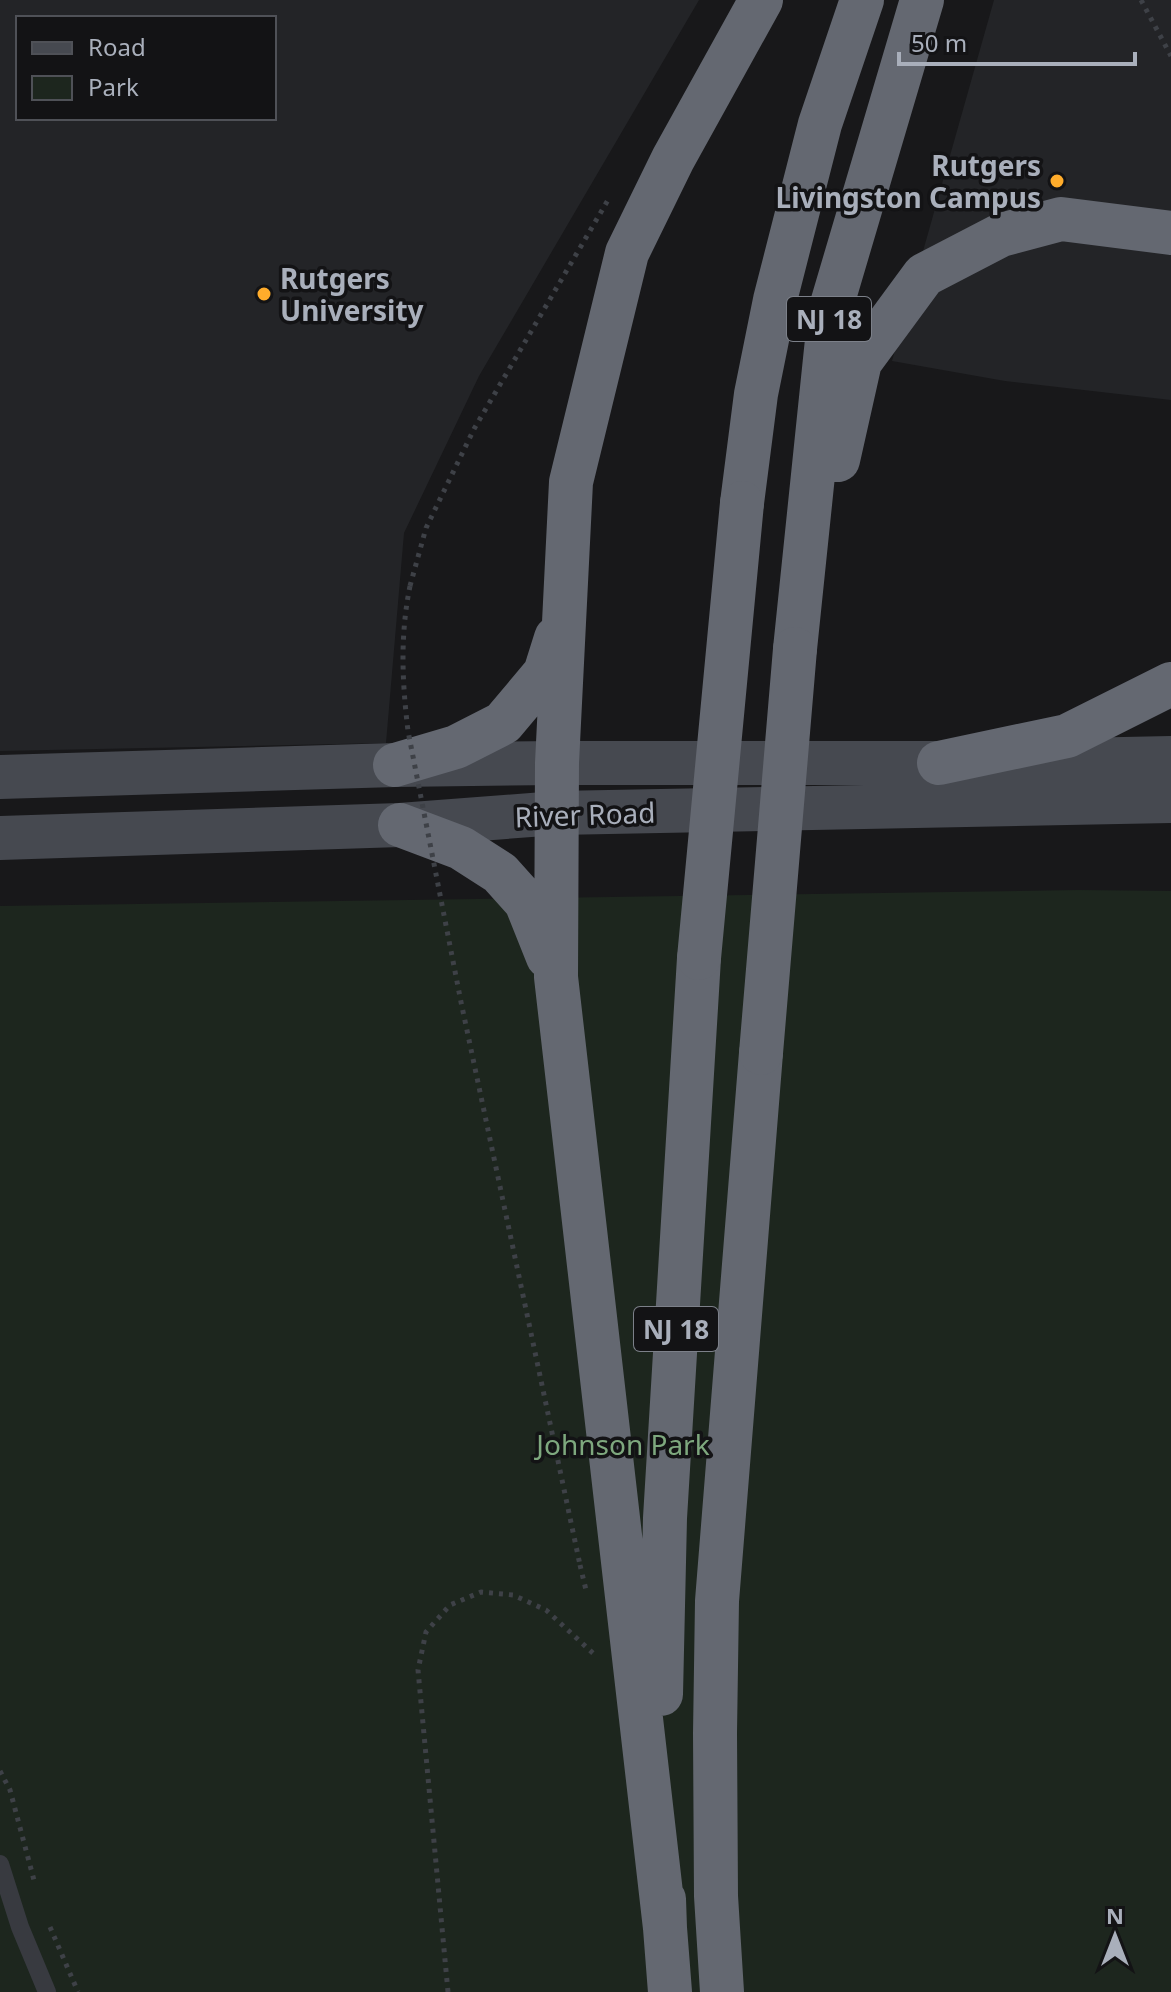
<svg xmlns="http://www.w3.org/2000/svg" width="1171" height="1992" viewBox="0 0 1171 1992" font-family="'Noto Sans',sans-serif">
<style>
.built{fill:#232427;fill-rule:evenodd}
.green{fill:#1d261e}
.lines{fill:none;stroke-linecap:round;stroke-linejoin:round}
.path{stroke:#3e4147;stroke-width:5;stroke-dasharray:4 6;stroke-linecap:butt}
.service{stroke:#383a40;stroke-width:18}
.secondary{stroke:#464950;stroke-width:44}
.motorway{stroke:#646871;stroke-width:44}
.path-bridge{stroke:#3e4147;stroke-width:5;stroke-dasharray:4 6;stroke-linecap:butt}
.motorway-bridge{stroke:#646871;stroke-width:44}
.poi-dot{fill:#ffac2b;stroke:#131315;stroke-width:3}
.labels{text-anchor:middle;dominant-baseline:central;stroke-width:7;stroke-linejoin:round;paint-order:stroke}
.shield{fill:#131315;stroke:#7c8089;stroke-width:2}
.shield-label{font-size:26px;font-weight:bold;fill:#a9afbb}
.poi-label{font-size:28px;font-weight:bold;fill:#a9afbb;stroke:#131315;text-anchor:end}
.street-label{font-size:28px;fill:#a9afbb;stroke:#131315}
.park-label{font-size:28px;fill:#7ea87e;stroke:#131315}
</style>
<rect width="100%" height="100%" fill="#18181a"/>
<path class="built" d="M0,0H699L479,376L404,533L386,743L0,751ZM18,18H274V118H18Z
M994,0H1171V400L1005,381L892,361Z"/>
<path class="green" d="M1079,890L1171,891V1992H0V906Z"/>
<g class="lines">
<path class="path" d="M1141,0L1171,56
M410,586L426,528L474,429L608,200
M580,1565L586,1590
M0,1771L10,1790L35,1884
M50,1927L78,1992
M448,1992L418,1670L426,1632L450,1605L481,1592L513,1595L546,1610L595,1655"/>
<path class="service" d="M0,1864L20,1927L47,1992"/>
<path class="secondary" d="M0,777L395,765L557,763H939L1171,758
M0,838L400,825L557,813L1171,801"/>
<path class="motorway" d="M838,460L860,362L924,275L1001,235L1061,219L1171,233
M742,503L756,394L775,300L820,124L862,0
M795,649L830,311L922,0
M939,763L1067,736L1171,684
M395,765L456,747L503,723L545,673L556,638
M400,825L461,848L500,873L526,902L548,957
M661,1694L665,1518L699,958
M664,1899L665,1928L670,1992
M665,1928L556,977L557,763L571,482L627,253L673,159L761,0
M722,1992L716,1896L715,1733L717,1601L761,1053"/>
<path class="path-bridge" d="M410,586C400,635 402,681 408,731L461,1002L580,1565"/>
<path class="motorway-bridge" d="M699,958L742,503
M761,1053L795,649"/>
</g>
<g class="poi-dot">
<circle cx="1057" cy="181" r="8"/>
<circle cx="264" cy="294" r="8"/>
</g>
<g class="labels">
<g class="shield">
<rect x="787" y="297" width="84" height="44" rx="6"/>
<rect x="634" y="1307" width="84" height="44" rx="6"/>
</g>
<g class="shield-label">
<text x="829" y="319">NJ 18</text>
<text x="676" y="1329">NJ 18</text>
</g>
<g class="poi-label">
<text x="1041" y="165">Rutgers<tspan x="1041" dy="32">Livingston Campus</tspan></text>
<text x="280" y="278" text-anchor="start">Rutgers<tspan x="280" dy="32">University</tspan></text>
</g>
<g class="street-label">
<text transform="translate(585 814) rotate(-2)">River Road</text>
</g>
<g class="park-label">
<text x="623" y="1444">Johnson Park</text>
</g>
</g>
<rect x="16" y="16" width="260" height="104" fill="#131315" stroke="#4f5157" stroke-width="2"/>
<rect x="32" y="42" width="40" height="12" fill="#464950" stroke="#4f5157" stroke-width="2"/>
<text x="88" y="56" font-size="24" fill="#a9afbb">Road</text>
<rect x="32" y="76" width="40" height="24" fill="#1d261e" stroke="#4f5157" stroke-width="2"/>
<text x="88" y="96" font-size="24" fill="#a9afbb">Park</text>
<g transform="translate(1115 1936)" stroke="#131315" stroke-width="6" paint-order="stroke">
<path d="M0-6L14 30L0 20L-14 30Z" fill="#a9afbb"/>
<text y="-12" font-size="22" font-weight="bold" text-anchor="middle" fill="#a9afbb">N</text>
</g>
<path d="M899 52v12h236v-12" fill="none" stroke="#a9afbb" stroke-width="4"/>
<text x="911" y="52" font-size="24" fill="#a9afbb" stroke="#131315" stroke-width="6" paint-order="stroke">50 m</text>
</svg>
